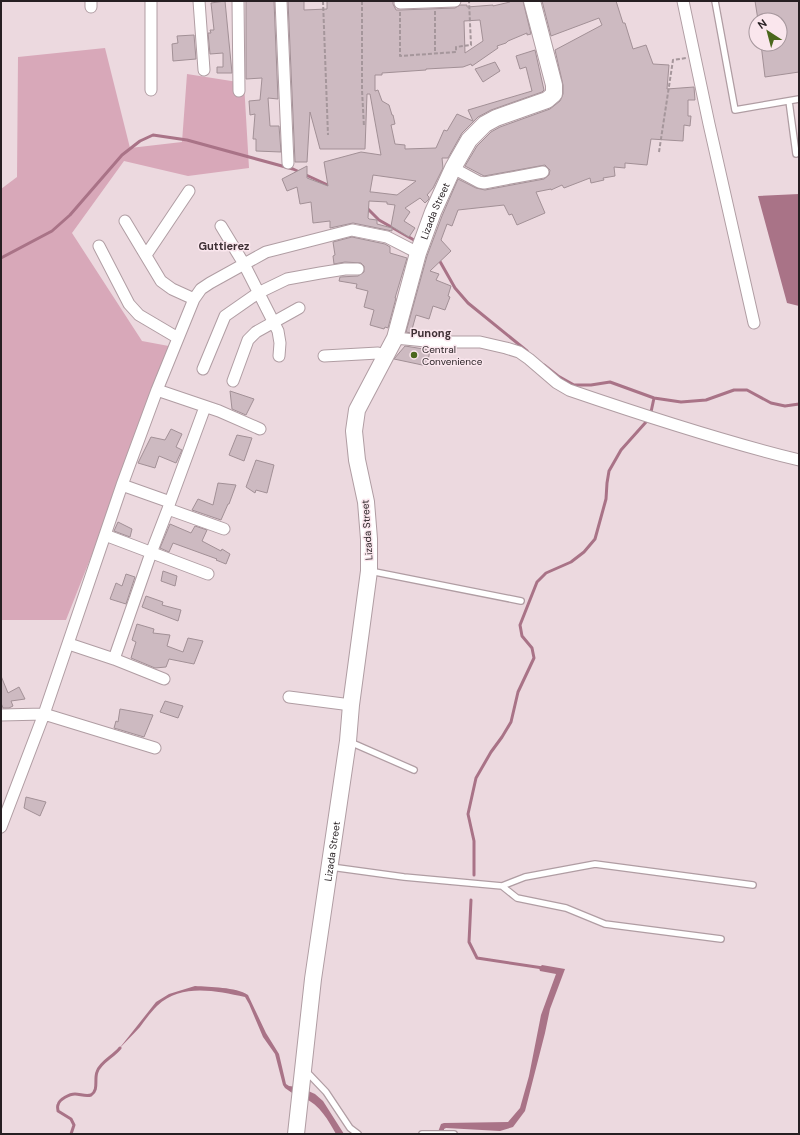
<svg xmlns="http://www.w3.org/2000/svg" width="800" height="1135" viewBox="0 0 800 1135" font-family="'DM Sans',sans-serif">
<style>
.green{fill:#d8a8b9}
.water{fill:#a97387}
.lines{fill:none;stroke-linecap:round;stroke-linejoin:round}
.stream{stroke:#a97387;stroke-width:3}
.building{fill:#cdbac1;stroke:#a29096;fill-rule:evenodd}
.lane-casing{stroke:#b09da3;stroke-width:8}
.street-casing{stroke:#b09da3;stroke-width:13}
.secondary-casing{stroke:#b09da3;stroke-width:18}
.path{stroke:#a5969b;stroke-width:2;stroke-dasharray:4 2;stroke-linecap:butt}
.lane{stroke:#fff;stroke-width:5.5}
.street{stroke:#fff;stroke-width:11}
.secondary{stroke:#fff;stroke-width:16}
.poi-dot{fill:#4a671c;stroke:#fae6ed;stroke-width:1.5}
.labels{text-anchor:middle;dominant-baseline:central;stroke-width:3;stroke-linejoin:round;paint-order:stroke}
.street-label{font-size:10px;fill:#261f22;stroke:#fae6ed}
.poi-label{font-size:10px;fill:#261f22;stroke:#fae6ed;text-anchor:start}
.neighbourhood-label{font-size:11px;font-weight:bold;fill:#3f3035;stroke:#fae6ed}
</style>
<rect width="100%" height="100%" fill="#ecd9df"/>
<path class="green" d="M105,48L130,148L182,142L187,74L244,83L249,168L188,176L124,161L72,233L142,341L174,347L66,620H1V189L17,177L18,57Z"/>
<path class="water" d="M799,194V306L787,303L758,196Z
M542,965L565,969L550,1009L545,1033L525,1111L513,1127L500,1131L446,1128L444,1129V1132H438L441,1124L444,1123L508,1122L520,1108L529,1076L541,1015L556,974L540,971L539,968Z
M195,986C210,987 236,987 248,995L266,1033L279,1054L286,1084L289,1086L297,1087L295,1095L285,1088L283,1085L275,1054L263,1037L249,1004L245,997C215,991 182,983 157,1006C151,1012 145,1020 140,1027C133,1035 125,1042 118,1050L156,1002L169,994Z
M306,1090L315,1094L323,1101L344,1134H336C328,1120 320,1105 304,1098Z"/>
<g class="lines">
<path class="stream" d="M366,207L379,220L414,240
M1,258L52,231L70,215L122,155L140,141L153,135L187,140L293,169L330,186
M438,258L455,288L468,303L527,351
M544,365L558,376L574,385H591L610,382L654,398L681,402L706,400L734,390H747L771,403L785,406L799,404
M651,412L654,398
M474,875V841L468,814L476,778L491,752L502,737L511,722L518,692L534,658L532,648L522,636L520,625L537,582L546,573L571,562L584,552L595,539L606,499L607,483L609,471L621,450L646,422
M471,900L469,942L477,958L543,968
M71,1134L74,1125L71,1119L58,1111C58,1109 57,1107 58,1105C59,1099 70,1094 75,1094C80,1094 86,1097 91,1095C99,1090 94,1080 97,1072C100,1062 113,1057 120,1048"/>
</g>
<path class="building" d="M225,1L232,73H217V67H223V53L210,54L208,33H211L210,30H214L211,3Z
M246,1H274L278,99L268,98L270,126H279L281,152L256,151V139H253L255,114L250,115L249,101L260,100L262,78L246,79Z
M288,1H304V10L327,9V1H393V4L396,10H400L455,8L460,5H467V7L493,5V6L510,2L509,1H523L531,34L527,35V33L508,41L506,43L497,46L498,48L472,66L471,64L463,67L426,69V70L382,73V75H375V91L378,90L382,101L389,105L392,115H393L395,124L391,125L395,144L405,145V149L436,148L444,130L447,131L457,114L473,121L468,110L532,91L526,67L520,69L516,56L535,50L544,90L542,92L491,110L478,117L462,133L448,158H442L443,168L433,188L427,195L429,197V199L425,203L420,198L405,208L410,212L404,221L415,228L409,237L391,226L395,205L387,204V202L369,201L368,218L369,219L377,220V224L392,228V231L353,223L330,228V221L313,223L311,202L300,204L297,187L287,191L282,179L307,166V178L328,186L324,162L361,152L381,155L370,94H367L365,149H320L310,112L307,162H295ZM480,20L483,41L465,53L464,21ZM373,175L416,181L397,195L372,192H370Z
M542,1H616L623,23H625L633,49L646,45L653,64L669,65L667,89L694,87L695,100H688V116H691L690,126L684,125L683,141L651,139L647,165L625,163V168L614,167L615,176L603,178L604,180L591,183L590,178L564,188L562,185L551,190V189L536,192L545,213L517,225L512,214L509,215L504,205L458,210L452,226L447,224L441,240L451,251L430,271L439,274L436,280L451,286L448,296L450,297L445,310L433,306L429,319L416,315L411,333L406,332L427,256L442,216L458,179L476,188L485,190L544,179L549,175L550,170L545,165L484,176L465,166L477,146L491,132L500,127L550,109L560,101L563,94V85L555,50L602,25L599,18L551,36Z
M755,1H799V72L765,77L761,44H780V20H758Z
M194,35L196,59L173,61L172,44L178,43L177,36Z
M495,62L500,71L483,82L475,69Z
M352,237L385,244L390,247V253L407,258L395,298H396L388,328L385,327L384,329L370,325L374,310L364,307L368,291L356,288L357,284L339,281L340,277L358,276L364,272V266L361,263L345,262L334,264L333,256L335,255L333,242Z
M405,346L430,350L427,366L394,359Z
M230,391L254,399L246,415L232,409Z
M171,429L182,434L176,447L182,450L176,463L159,456L155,468L138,463L151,437L165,440Z
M237,435L252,438L244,461L229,455Z
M256,460L274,465L267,493L256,490L255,493L246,487Z
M218,483L236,485L229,504H228L221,520L192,510L198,499L213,505Z
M118,522L132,529L130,537L114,531Z
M170,524L191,533L195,526L207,530L202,541L221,551L222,549L230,554L226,564L216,560L217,559L173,543L169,552L160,548Z
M163,571L177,576L175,586L161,581Z
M126,574L135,577L126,604L110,599L116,583L122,586Z
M146,596L163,602L162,605L181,610L178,621L142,607Z
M137,624L154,629L153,633L170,635L167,646L183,652L188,638L203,641L194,664L169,659L166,667L155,668L131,658L136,642L132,640Z
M1,676L8,693L19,687L25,699L11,701L13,706L9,708H3L1,703Z
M165,701L183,706L178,718L160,712Z
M120,709L153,715L144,737L114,728L116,721L118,722Z
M26,797L46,802L40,816L24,808Z"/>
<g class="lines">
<defs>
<path id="lane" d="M715,1L735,110L799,99
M789,101L796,154
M370,571L521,601
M350,742L414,770
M331,867L404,877L502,886
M721,939L605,924L566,908L517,898L502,886L525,877L595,864L753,885
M306,1071L326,1092L350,1128L358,1134
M422,1134H454"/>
<path id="street" d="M91,1V7
M199,1L204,70
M238,1L239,91
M281,1L288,163
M683,1L709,124L754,323
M400,3L455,1
M151,90V1
M453,168L479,182L484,183L543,172
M125,221L161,281L172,289L194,299
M221,226L244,264L278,331L280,343L279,356
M99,246L129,304L139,315L178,338
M146,255L189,191
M395,338L436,342H480L506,348L519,352L529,359L557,383L569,390C645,416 721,441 799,460
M324,356L378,353L387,355
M203,369L225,316L258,293L287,279L320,273L345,269H358
M233,381L248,340L256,332L299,308
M157,390L219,411L260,429
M122,485L170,502
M168,509L224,529
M105,535L208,574
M69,644L114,659L164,679
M114,659L151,553L168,509L170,502L205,407
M289,697L351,705
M1,715L44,714L122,485L157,390L194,299L201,289L210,283L266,252L352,230L387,237L418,253
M1,827L44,714L155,748"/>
<g id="secondary">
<path id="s1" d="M296,1134L313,979L348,741L351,705L369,571V539L366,502L357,460L354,431L357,410L395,338L418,253L433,212L453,168L469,140L485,124L496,118L547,100L554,94V85L532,1"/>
</g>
</defs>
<use href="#lane" class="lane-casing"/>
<use href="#street" class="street-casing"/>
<use href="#secondary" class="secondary-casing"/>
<path class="path" d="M323,1L328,135
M362,1V90L364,127
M435,11V53
M400,12V56L456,52V47L471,45L469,1
M659,152L673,60L686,58"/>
<use href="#lane" class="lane"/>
<use href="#street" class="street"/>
<use href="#secondary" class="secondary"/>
</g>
<circle class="poi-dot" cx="414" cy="355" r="4"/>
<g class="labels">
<g class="street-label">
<text stroke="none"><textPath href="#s1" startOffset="945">Lizada Street</textPath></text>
<text transform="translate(367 530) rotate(-94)">Lizada Street</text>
<text stroke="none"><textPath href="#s1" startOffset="285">Lizada Street</textPath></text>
</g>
<g class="poi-label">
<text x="422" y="349">Central<tspan x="422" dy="12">Convenience</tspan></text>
</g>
<g class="neighbourhood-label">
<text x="224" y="246">Guttierez</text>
<text x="431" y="333">Punong</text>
</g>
</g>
<rect width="800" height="1135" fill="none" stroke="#261f22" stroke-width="4"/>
<g transform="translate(768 32) rotate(324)"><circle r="19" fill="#fae6ed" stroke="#a5969c"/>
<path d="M0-3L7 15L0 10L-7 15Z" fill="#4a671c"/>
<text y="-6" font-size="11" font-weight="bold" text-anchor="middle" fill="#261f22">N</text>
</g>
</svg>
